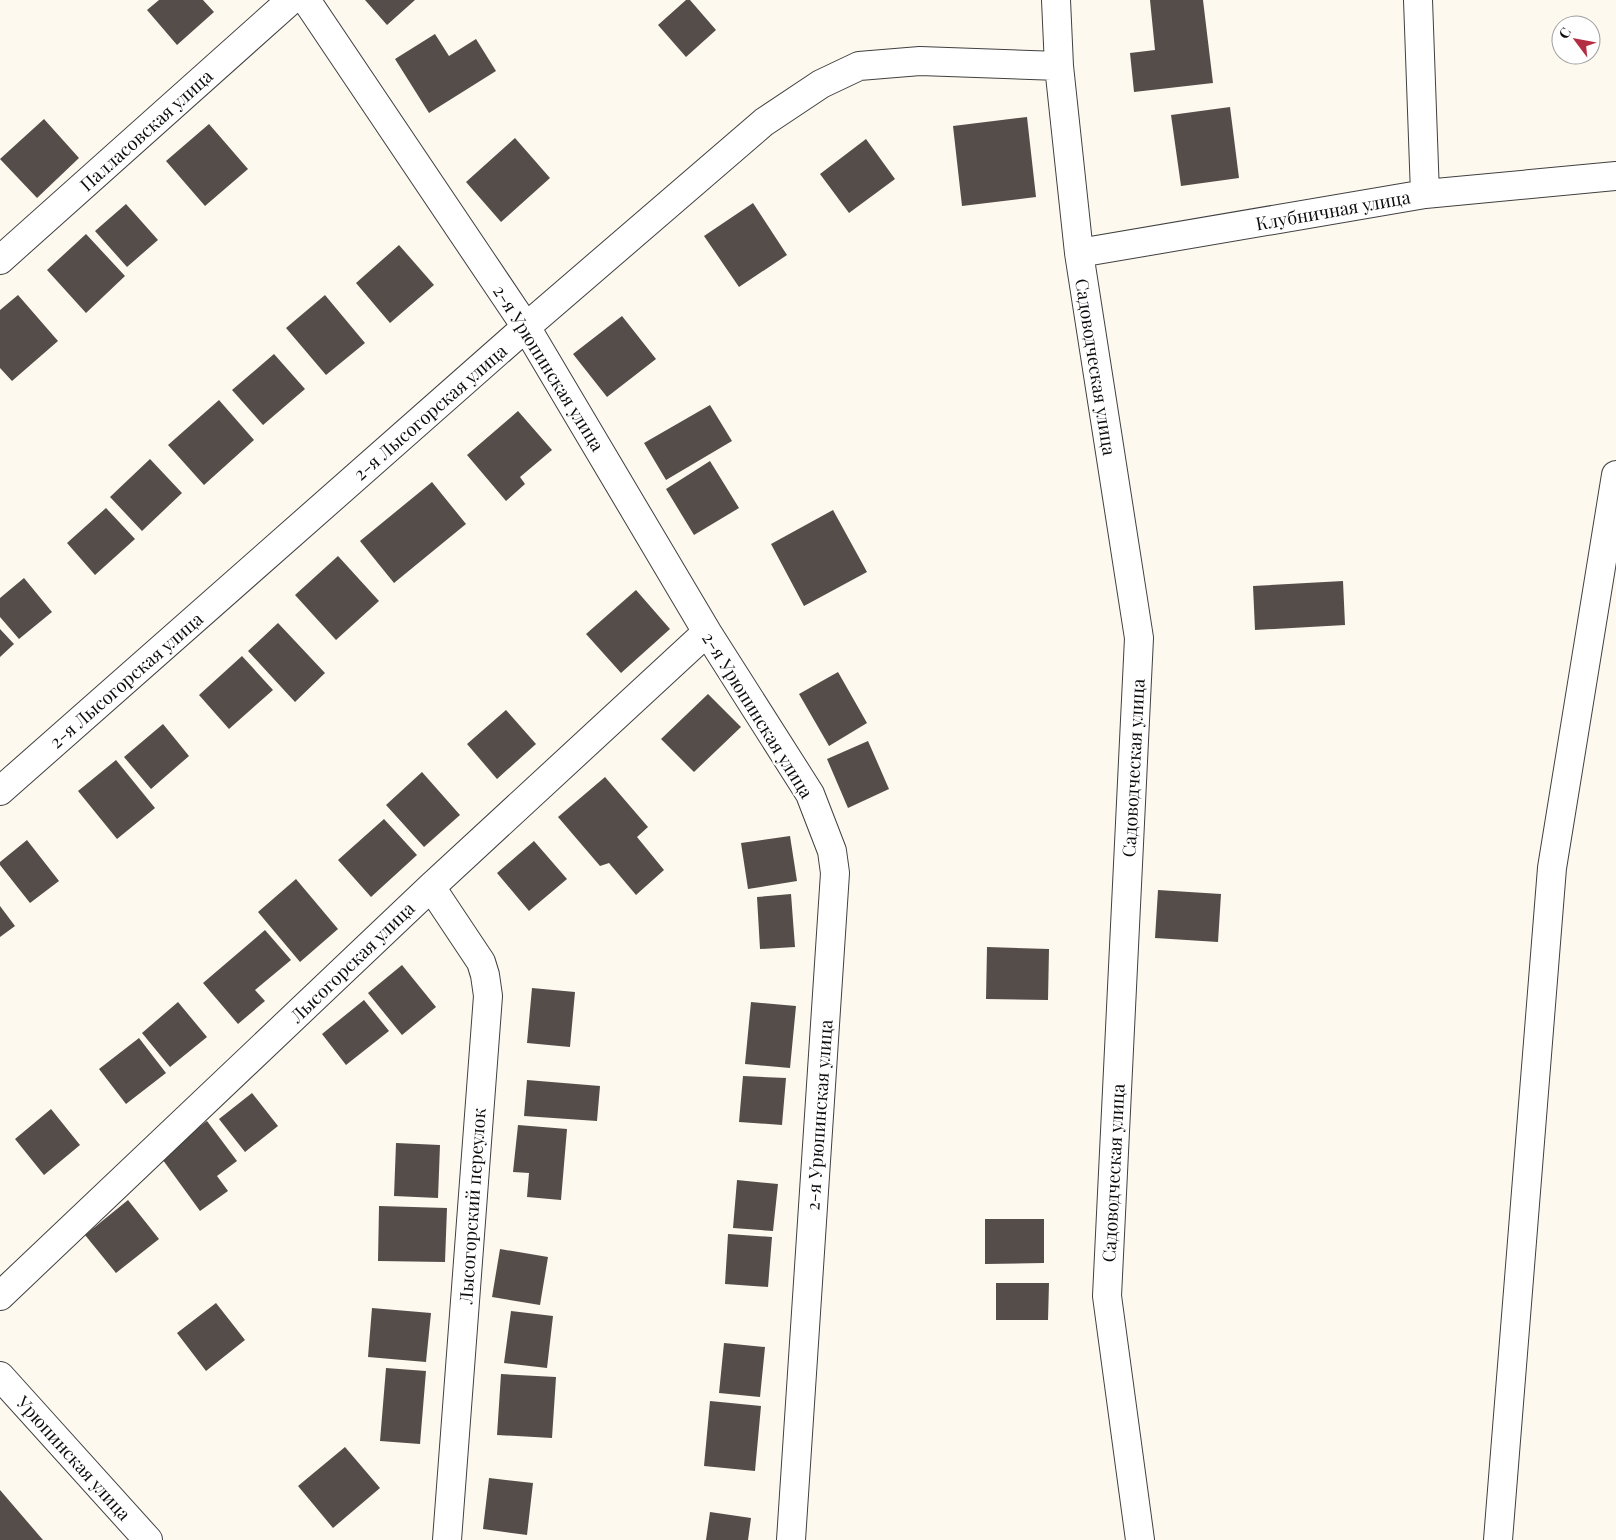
<svg xmlns="http://www.w3.org/2000/svg" width="1616" height="1540" viewBox="0 0 1616 1540" font-family="'Playfair Display',serif">
<style>
.building{fill:#554d4a}
.lines{fill:none;stroke-linecap:round;stroke-linejoin:round}
.street-casing{stroke:#404040;stroke-width:30}
.street{stroke:#fff;stroke-width:28}
.labels{text-anchor:middle;dominant-baseline:central;stroke-width:5;stroke-linejoin:round;paint-order:stroke}
.street-label{font-size:18px;fill:#0d0d0d;stroke:#fff}
</style>
<rect width="100%" height="100%" fill="#fef9ee"/>
<path class="building" d="M159,0H203L214,12L177,45L147,10Z
M365,0H415L387,25Z
M686,0H690L716,30L686,57L658,25Z
M1150,0H1203L1213,83L1134,92L1130,53L1155,50Z
M435,34L449,56L476,39L496,71L429,113L395,59Z
M1230,107L1239,178L1181,186L1171,115Z
M1027,117L1036,197L962,206L953,126Z
M44,119L79,158L37,198L0,159Z
M209,124L248,169L205,206L166,161Z
M515,138L550,178L501,222L466,182Z
M866,139L895,179L849,213L820,174Z
M753,203L787,255L739,287L704,236Z
M126,204L158,240L127,267L95,231Z
M86,234L125,276L86,313L47,270Z
M399,245L434,285L390,323L356,283Z
M18,295L58,341L12,381L0,368V310Z
M325,295L365,343L326,375L286,328Z
M622,316L656,359L607,397L573,354Z
M274,354L305,389L263,425L232,390Z
M219,400L254,440L204,485L168,445Z
M710,405L732,441L666,480L644,443Z
M518,411L552,450L520,477L525,484L506,501L467,455Z
M150,459L182,493L142,531L110,497Z
M710,461L739,508L694,535L666,489Z
M432,482L466,524L394,583L360,541Z
M106,508L135,539L95,575L67,543Z
M833,510L867,572L804,606L771,544Z
M338,556L379,601L336,640L295,595Z
M24,578L52,612L19,639L0,617V598Z
M1343,581L1345,625L1255,630L1253,586Z
M636,590L670,629L621,673L586,634Z
M278,623L325,673L295,702L248,651Z
M0,629L14,644L0,657Z
M242,656L273,690L229,729L199,695Z
M838,672L867,723L829,746L799,694Z
M708,694L741,727L694,772L661,739Z
M506,710L536,744L497,779L467,744Z
M163,724L189,756L151,789L124,757Z
M868,741L889,789L848,808L827,759Z
M116,760L155,808L117,839L78,791Z
M422,772L460,815L424,847L386,805Z
M605,777L648,827L637,837L664,870L636,895L609,863L600,866L558,817Z
M384,819L417,855L371,897L338,860Z
M790,836L797,881L748,889L741,843Z
M27,840L59,881L30,903L0,865V862Z
M534,841L567,879L529,911L497,873Z
M296,879L338,929L300,962L258,912Z
M1158,890L1221,894L1218,942L1155,938Z
M791,894L795,947L760,949L757,897Z
M0,906L15,926L0,937Z
M265,930L291,960L255,990L265,1001L238,1024L203,983Z
M987,947L1049,949L1048,1000L986,999Z
M402,965L436,1007L402,1035L368,993Z
M532,988L575,992L570,1047L527,1043Z
M364,1000L389,1031L346,1065L322,1034Z
M178,1002L207,1037L170,1067L142,1033Z
M751,1002L796,1006L790,1068L745,1064Z
M139,1038L166,1073L126,1104L99,1069Z
M743,1076L786,1078L782,1125L739,1122Z
M527,1080L600,1086L597,1121L524,1116Z
M252,1093L278,1126L245,1152L219,1119Z
M51,1109L80,1145L44,1175L15,1139Z
M207,1121L237,1161L217,1176L228,1191L200,1211L160,1156Z
M518,1125L567,1129L561,1200L527,1197L529,1173L513,1172Z
M396,1143L440,1145L438,1198L394,1196Z
M737,1180L778,1184L773,1231L733,1228Z
M128,1200L159,1239L116,1273L85,1235Z
M379,1206L447,1208L445,1262L378,1261Z
M985,1219H1044V1263L985,1264Z
M728,1234L772,1237L768,1287L725,1284Z
M500,1249L548,1257L540,1305L492,1297Z
M996,1283H1049L1048,1320H996Z
M216,1303L245,1340L206,1371L177,1333Z
M372,1308L431,1313L426,1362L368,1357Z
M511,1311L553,1316L547,1368L504,1363Z
M724,1343L765,1347L760,1397L719,1393Z
M386,1368L426,1371L420,1444L380,1441Z
M501,1374L556,1377L552,1438L497,1435Z
M710,1401L761,1406L755,1471L704,1466Z
M345,1447L380,1488L333,1528L298,1486Z
M489,1478L533,1483L527,1535L483,1529Z
M0,1490L43,1540H0Z
M710,1512L751,1518L748,1540H706Z"/>
<g class="lines">
<defs>
<path id="street" d="M306,0L526,327L707,632L810,794L832,851L835,873L791,1540
M1056,0L1059,66L1079,253L1139,638L1107,1296L1140,1540
M1425,194L1616,176
M1079,253L1425,194L1418,0
M0,260L291,0
M0,791L526,327L764,122L821,84L859,66L920,61L1059,66
M431,887L481,962L485,975L488,996L447,1540
M0,1296L431,887L707,632
M0,1376L148,1540
M1498,1540L1552,868L1616,475"/>
</defs>
<use href="#street" class="street-casing"/>
<use href="#street" class="street"/>
</g>
<g class="labels">
<g class="street-label">
<text transform="translate(146 130) rotate(-42)">Палласовская улица</text>
<text transform="translate(1333 210) rotate(-10)">Клубничная улица</text>
<text transform="translate(1096 367) rotate(81)">Садоводческая улица</text>
<text transform="translate(549 368) rotate(58)">2-я Урюпинская улица</text>
<text transform="translate(430 412) rotate(-41)">2-я Лысогорская улица</text>
<text transform="translate(126 680) rotate(-41)">2-я Лысогорская улица</text>
<text transform="translate(758 715) rotate(58)">2-я Урюпинская улица</text>
<text transform="translate(1133 768) rotate(-87)">Садоводческая улица</text>
<text transform="translate(352 962) rotate(-44)">Лысогорская улица</text>
<text transform="translate(819 1115) rotate(-86)">2-я Урюпинская улица</text>
<text transform="translate(1113 1173) rotate(-87)">Садоводческая улица</text>
<text transform="translate(472 1206) rotate(-86)">Лысогорский переулок</text>
<text transform="translate(74 1458) rotate(48)">Урюпинская улица</text>
</g>
</g>
<g transform="translate(1576 40) rotate(302)"><circle r="24" fill="#ffffff" stroke="#9e9e9e"/>
<path d="M0-4L9 19L0 12L-9 19Z" fill="#b42e43"/>
<text y="-8" font-size="14" font-weight="bold" text-anchor="middle" fill="#0d0d0d">С</text>
</g>
</svg>
